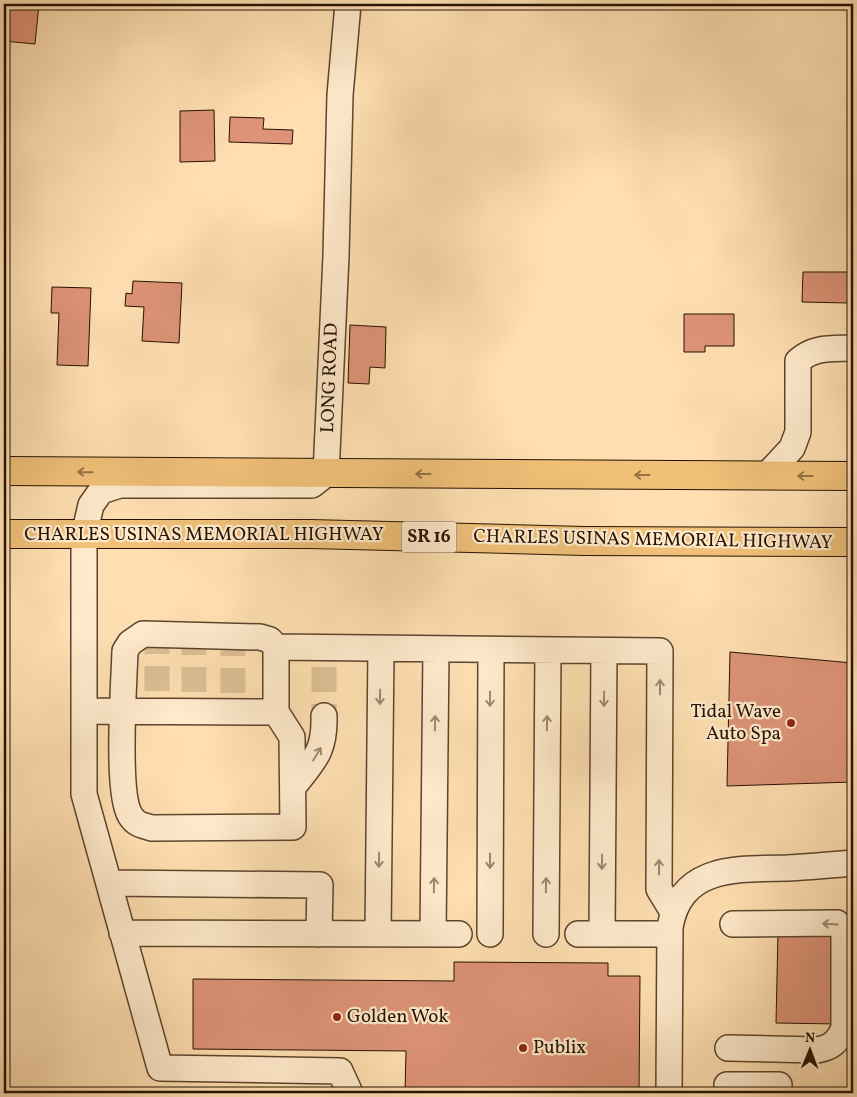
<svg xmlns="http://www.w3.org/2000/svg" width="857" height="1097" viewBox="0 0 857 1097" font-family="Vollkorn,serif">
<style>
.building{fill:#dd9377;stroke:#251200}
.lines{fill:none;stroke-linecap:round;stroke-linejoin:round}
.minor-tunnel{stroke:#dec096;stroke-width:25;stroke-dasharray:25 12;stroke-linecap:butt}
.minor-casing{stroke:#5c452c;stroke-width:28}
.highway-casing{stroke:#251200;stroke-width:30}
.minor{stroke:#ffeacc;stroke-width:25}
.highway{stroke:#f0c078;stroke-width:28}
.oneway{stroke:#957242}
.oneway2{stroke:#9d8970}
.poi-dot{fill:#8f2418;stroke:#ffeacc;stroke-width:2}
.labels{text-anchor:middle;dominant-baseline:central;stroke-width:4.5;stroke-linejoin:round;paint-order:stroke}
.shield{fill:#ffeacc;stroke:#66533d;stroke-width:1}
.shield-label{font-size:18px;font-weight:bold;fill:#251200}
.street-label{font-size:19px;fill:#251200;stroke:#ffeacc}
.poi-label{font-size:19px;fill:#251200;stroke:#ffeacc;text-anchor:start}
</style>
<rect width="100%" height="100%" fill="#ffdfb1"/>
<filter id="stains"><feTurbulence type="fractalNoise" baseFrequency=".004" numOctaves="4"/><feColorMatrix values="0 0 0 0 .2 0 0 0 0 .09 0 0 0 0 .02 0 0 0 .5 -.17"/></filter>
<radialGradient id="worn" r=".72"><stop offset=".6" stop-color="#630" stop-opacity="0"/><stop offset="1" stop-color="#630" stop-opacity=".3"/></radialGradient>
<path class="building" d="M4,4H39L35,44L4,41Z
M214,110L215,161L180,162V111Z
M230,117L264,118L263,129L293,130L292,144L229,142Z
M849,238H853V319H848Z
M803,272H849L848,303L802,302Z
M133,281L182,283L179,343L142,341L144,307L125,306L126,293L132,294Z
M52,287L91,288L88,366L57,365L59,313H51Z
M684,314H734V346H705V352H684Z
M350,325L386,327L385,368L370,367L369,384L348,383Z
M730,652L853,663V782L727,786Z
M778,932L839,933L838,1024L776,1023Z
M454,962L608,963V976H640L639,1093H405L406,1051L193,1049V979L454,981Z"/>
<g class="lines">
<path class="minor-tunnel" d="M324,667V716
M157,691V645
M194,692V646
M233,693V647"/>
<defs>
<path id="minor" d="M348,4L340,95L336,256L326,474L312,485H120L101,491L91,505L84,535V794L160,1068L340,1071L350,1093
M766,476L792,448L798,432V361C815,346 832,349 853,348
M84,711L276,712V647L660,651L659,889L673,912
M276,712L292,737L293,827L152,828C142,825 136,825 130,815C116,792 124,684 125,651L130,643L143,634L260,637L270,640L276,647
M293,787C314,760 325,752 324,716
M109,883L320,885L319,934
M122,933L459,934
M378,934L381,649
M433,934L436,649
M490,934L491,650
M546,934L548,650
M578,934H669
M602,934L604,651
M728,1048L816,1050C831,1048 838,1042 844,1028V932L837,923L733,924
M727,1085H779
M669,1093L670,927C681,865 737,869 787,868C809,867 831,865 853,863"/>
<path id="highway" d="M4,471L853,476
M4,534H310L584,541L853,542"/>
</defs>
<use href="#minor" class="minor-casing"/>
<use href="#highway" class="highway-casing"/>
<use href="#minor" class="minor"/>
<use href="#highway" class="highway"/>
</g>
<defs><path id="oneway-shaft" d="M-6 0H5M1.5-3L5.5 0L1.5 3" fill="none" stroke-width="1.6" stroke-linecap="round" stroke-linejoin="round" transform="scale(1.25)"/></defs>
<g class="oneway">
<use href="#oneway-shaft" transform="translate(85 472) rotate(-179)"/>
<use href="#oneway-shaft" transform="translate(423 474) rotate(-180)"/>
<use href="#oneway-shaft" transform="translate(642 475) rotate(-180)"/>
<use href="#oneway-shaft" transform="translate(805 476) rotate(-180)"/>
</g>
<g class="oneway2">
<use href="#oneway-shaft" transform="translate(660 687) rotate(-90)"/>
<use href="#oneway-shaft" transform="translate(380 697) rotate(91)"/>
<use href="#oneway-shaft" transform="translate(490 699) rotate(90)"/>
<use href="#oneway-shaft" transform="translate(604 699) rotate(91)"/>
<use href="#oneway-shaft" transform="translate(435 723) rotate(-89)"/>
<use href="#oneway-shaft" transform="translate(547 723) rotate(-89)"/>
<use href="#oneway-shaft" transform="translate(317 754) rotate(-59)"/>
<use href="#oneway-shaft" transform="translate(379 860) rotate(91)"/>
<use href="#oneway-shaft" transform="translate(490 861) rotate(90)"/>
<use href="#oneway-shaft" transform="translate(602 862) rotate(91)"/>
<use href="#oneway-shaft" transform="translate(659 867) rotate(-90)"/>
<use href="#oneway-shaft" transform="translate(434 885) rotate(-89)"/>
<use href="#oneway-shaft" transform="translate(546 885) rotate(-89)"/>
<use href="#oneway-shaft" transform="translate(830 924) rotate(-177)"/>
</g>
<g class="poi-dot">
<circle cx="791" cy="723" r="5"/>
<circle cx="337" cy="1017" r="5"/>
<circle cx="523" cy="1048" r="5"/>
</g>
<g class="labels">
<rect class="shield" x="401.5" y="521.5" width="55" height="31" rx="4"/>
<g class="shield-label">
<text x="429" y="537">SR 16</text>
</g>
<g class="street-label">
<text transform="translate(330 378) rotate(-88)">LONG ROAD</text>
<text x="204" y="535">CHARLES USINAS MEMORIAL HIGHWAY</text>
<text transform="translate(653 540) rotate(1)">CHARLES USINAS MEMORIAL HIGHWAY</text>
</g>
<g class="poi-label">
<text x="781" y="712" text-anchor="end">Tidal Wave<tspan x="781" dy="22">Auto Spa</tspan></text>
<text x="347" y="1017">Golden Wok</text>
<text x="533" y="1048">Publix</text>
</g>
</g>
<rect width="857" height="1097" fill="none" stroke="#ffdfb1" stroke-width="20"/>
<rect x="5" y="5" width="847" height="1087" fill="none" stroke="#251200" stroke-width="2.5"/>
<rect x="10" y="10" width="837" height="1077" fill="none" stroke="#251200"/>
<g transform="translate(810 1050) rotate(1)" stroke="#ffeacc" stroke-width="4" paint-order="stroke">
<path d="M0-4L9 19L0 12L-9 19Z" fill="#251200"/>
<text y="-8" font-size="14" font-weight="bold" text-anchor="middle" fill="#251200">N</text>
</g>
<rect width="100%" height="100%" filter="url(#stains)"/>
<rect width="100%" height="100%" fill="url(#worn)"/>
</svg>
